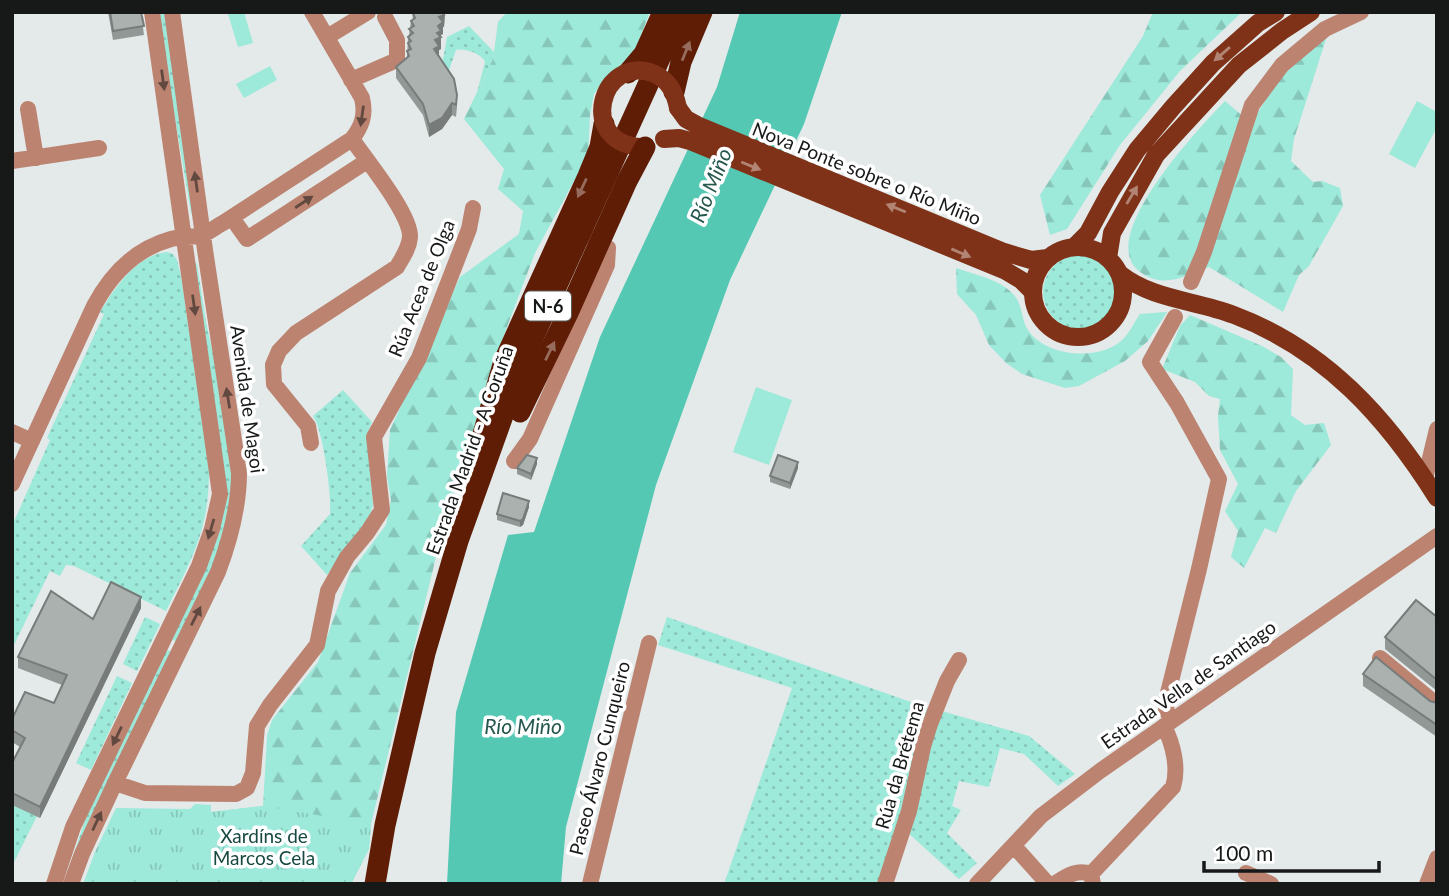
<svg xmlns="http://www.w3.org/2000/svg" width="1449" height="896" viewBox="0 0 1449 896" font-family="Lato,sans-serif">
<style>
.grass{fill:url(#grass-dots)}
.forest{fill:url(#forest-firs)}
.park{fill:url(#park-tufts)}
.garden{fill:#9de9da}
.water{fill:#55c8b4}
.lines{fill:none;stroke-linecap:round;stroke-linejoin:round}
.minor{stroke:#bc8371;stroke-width:16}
.major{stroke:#7f3218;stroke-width:18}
.highway{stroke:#5f1d06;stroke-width:21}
.major-bridge{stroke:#7f3218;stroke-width:18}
.highway-bridge{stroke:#5f1d06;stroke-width:21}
.wall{fill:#929896}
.shaded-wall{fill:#777c7a}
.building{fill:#aab1af;stroke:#777c7a;stroke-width:2}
.oneway{fill:#976c5d}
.oneway2{fill:#b28474}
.oneway3{fill:#614940}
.labels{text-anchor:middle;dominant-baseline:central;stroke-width:7;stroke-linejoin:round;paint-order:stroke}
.shield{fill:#fff;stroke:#5c5e5d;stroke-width:2}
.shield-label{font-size:18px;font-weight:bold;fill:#161918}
.street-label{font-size:19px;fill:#161918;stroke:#fff}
.park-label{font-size:19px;fill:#174941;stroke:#fff}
.water-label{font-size:21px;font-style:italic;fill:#26574f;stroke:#fff}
</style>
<defs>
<pattern id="grass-dots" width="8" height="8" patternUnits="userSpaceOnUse" patternTransform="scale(1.75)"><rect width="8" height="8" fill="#9de9da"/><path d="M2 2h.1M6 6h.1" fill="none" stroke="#86c7ba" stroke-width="1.8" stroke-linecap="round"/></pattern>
<pattern id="forest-firs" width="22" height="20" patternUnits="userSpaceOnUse" patternTransform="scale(1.75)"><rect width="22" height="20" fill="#9de9da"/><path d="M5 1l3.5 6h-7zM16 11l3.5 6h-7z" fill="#86c7ba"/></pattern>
<pattern id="park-tufts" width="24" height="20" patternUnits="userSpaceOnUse" patternTransform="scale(1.75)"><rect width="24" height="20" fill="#9de9da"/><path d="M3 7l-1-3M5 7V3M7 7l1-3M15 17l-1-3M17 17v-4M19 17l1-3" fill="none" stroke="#86c7ba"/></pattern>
</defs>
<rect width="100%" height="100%" fill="#e3eae9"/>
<path class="grass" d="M157,12H165L193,215L191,213Z
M469,26L494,52L493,59L477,92L485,62C482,54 465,48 456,50L446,79L440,76L447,37Z
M167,252L173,254L177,260L181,276L209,465C210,528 193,557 166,611L74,566L66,565L60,576L50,571L12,649V526L50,440L47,438L104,314L100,312C115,288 136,255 167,252Z
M1043 292a37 37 0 1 1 74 0a37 37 0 1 1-74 0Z
M195,262L197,264L206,322L218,376L232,477L224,543L178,642L170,639L217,529Z
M343,390L372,422L367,434L373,505L370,516L327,575L301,546L330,514C332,497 323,429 313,416Z
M145,617L160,624L137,671L123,664Z
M667,617L931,709L880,884H724L792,688L658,645Z
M165,649L173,652L64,884L85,820Z
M117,676L132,683L91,770L76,763Z
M938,710L1029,736L1075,774L1058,786L1024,754L1000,748L989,787L959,781L952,806L961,810L947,833L977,863L959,879L906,831Z
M12,805L37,816L12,866Z"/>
<path class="forest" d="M507,12H650L634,53L604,80L594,94L590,115L588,155L535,253L496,356L437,553L371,824L369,849L351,884L211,812L263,806L267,736L272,720L318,662L350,573L386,525L391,500L387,476L390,430L460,277L519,234L523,211L498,189L504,169L464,119L493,59L498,22Z
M1153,12H1242L1180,71L1120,145L1067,229L1050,235L1040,195L1143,36Z
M1327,36L1294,139L1291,161L1313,182L1322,181L1340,188L1343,206L1309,266L1299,275L1283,312L1209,267C1184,276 1163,290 1139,271C1095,237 1201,126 1225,101L1251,123L1280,77Z
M956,268C976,275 1000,279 1014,295C1023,305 1021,320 1028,330C1046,358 1104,362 1125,337C1131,330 1135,321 1140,314L1167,312L1148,341L1125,361L1079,386L1065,388L1022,374L1006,363L989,345L976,315L957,294Z
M1190,315L1262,346L1281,357L1293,369L1291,415L1305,425L1324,423L1331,445L1296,491L1276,533L1265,528L1244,568L1231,557L1238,531L1225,511L1238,484L1220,450L1218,416L1220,399L1209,396L1195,382L1162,369L1180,326Z"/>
<path class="park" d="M195,804L211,805V812L263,806L371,824L369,849L351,884H83L95,852L116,808L190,809Z"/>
<path class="garden" d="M235,12H244L253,43L238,47L228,14Z
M270,66L277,80L244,98L236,84Z
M1417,101L1437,112V127L1415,168L1389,154Z
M756,387L792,400L769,465L733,452Z"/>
<path class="water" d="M740,12H842L804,124L730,280L656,485L566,827L561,884H447L456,712L508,535L534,532L600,337L717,87Z"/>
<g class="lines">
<path class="minor" d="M327,37L368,12
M351,80L397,60V40L385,17
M28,109L36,158
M12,161L99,148
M232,218L247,239L367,161
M1191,282L1204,252L1252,105L1282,65L1325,29L1361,12
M12,432L32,441
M311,443L308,426L274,384L273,365L279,351L296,333L397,267C402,258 409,249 410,237C411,214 366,160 352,139
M514,461L530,439L607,265L608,248L593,238
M1425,479L1437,429
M12,484L94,306C111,274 135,249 171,239C182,236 194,238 204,234C211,231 217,226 223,223L352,139C362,126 366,115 362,98L312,12
M1380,658L1437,705
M1172,720L1166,710L1168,693L1199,569L1219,479L1177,403L1150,362L1175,317
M115,783L145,793L236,794L247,788L253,773L257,726L270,705L317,645L328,591L347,557L367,533L382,510L374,437L419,358L469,229L473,208
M1014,846L1048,884
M1246,873L1271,884
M54,884L73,827L199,566L212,529L220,494L152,12
M71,884L82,854L115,783L218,572C230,540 239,508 239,473L205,250L172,12
M590,884L649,643
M885,884L909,811L923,747L930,724L947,681L959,660
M977,884L1041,816L1100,771L1437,536
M1054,884C1067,876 1076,869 1091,874
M1093,884L1091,874L1173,787C1179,768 1173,744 1164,726
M1427,884L1437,858"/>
<path class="major" d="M678,108L686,119L697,125L1004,252L1031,260L1048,258
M664,139L679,138L690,141L1006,271L1021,280L1033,292
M1074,247L1088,233L1110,192L1137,150L1173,107L1213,63L1258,23L1276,12
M1033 292a45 45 0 1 1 90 0a45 45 0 1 1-90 0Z
M1108,258L1112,233L1156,155L1239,65L1282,31L1311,12
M1120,274C1153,300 1196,300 1234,315C1325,349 1387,418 1437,498"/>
<path class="highway" d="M628,73L644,54L663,12
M674,92L681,62L702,12
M482,438L504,361L588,176L600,147L604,124
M375,884L385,825L425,653L458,541L523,360L681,12"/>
<path class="major-bridge" d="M645,147C575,147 600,51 655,74C669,81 675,92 678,108"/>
<path class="highway-bridge" d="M520,412L568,313L627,181L645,147"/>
</g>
<path class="wall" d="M108,12H141L144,35L113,40Z
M412,12H445L444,27H443V34L441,35V49L439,50V57L457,107L456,117L452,115L442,129L429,137L423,115L396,78V67L407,57L408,37L409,35L411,21L413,20Z
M537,464L531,480L517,474V468Z
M798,468L790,489L770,482V476Z
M529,507L523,525L520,527L497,520V514Z
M141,608L40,818L12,805V763L20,747L12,742V719L54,703L62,685L18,668V657L93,619Z
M1437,617V691L1385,649V637Z
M1363,674L1430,701L1437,703V737L1363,686Z"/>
<path class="shaded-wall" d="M441,12H445L444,27H443V34L441,35V49L439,50V57L434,61L435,40Z
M452,103V115L442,129L429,137V125Z
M537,458V464L531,480V474Z
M798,462V468L790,489V483Z
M529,501V507L523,525L520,527V521Z
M141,597V608L40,818V807Z"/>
<path class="building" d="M110,12H141L144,26L113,31Z
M414,12H442L444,15L439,17L443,22L438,26L441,31L437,33L441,37L435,40L439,46L434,49L454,79L457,95L456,105L452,103L442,118L429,125L423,104L396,67L409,56L407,51L411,49L408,43L411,41L408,37L413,33L409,29L414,26L411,21L415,18L413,13Z
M527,455L537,458L531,474L517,468Z
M778,455L798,462L790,483L770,476Z
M503,493L529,501L523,519L520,521L497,514Z
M111,582L141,597L40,807L12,793V763L25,738L12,730V719L25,692L54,703L67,675L18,657L51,591L93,619Z
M1416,600L1437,617V680L1385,637Z
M1376,657L1430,701L1437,703V725L1363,674Z"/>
<defs><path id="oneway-solid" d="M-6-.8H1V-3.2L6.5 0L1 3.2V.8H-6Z" transform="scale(1.75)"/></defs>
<g class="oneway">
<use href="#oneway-solid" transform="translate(686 51) rotate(-68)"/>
<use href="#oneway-solid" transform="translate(582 188) rotate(115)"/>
<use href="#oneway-solid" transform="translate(550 351) rotate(-64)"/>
</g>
<g class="oneway2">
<use href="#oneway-solid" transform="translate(1222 54) rotate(139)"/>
<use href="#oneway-solid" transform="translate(751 166) rotate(22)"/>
<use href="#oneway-solid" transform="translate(1132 195) rotate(-59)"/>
<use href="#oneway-solid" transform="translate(896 208) rotate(-158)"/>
<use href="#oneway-solid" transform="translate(961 253) rotate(23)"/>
</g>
<g class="oneway3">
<use href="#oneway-solid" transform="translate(163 80) rotate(82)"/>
<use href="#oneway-solid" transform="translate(362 116) rotate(98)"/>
<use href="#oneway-solid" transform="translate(196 182) rotate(-98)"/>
<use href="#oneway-solid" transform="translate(304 202) rotate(-33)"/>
<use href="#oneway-solid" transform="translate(194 305) rotate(82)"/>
<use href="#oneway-solid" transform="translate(228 398) rotate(-99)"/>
<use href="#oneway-solid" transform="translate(211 529) rotate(106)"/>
<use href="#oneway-solid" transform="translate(196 616) rotate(-63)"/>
<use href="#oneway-solid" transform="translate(117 736) rotate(116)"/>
<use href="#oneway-solid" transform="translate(97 821) rotate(-65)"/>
</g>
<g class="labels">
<rect class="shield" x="525" y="291.5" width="46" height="29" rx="5"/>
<g class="shield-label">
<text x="548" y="306">N-6</text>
</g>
<g class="street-label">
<text transform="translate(867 173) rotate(22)">Nova Ponte sobre o Río Miño</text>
<text transform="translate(421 288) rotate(-68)">Rúa Acea de Olga</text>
<text transform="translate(248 399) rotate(82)">Avenida de Magoi</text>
<text transform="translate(469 450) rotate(-70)">Estrada Madrid - A Coruña</text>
<text transform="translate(1188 684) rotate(-35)">Estrada Vella de Santiago</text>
<text transform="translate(599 758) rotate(-76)">Paseo Álvaro Cunqueiro</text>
<text transform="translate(899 765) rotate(-74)">Rúa da Brétema</text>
</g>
<g class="park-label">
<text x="264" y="835">Xardíns de<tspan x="264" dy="22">Marcos Cela</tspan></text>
</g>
<g class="water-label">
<text transform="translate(710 185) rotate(-68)">Río Miño</text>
<text x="523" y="725">Río Miño</text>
</g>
</g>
<rect width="1449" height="896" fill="none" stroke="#161918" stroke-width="28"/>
<path d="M1204 861v10h175v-10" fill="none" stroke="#161918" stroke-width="3.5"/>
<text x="1214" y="861" font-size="21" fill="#161918" stroke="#ffffff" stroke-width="5" paint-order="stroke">100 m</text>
</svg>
